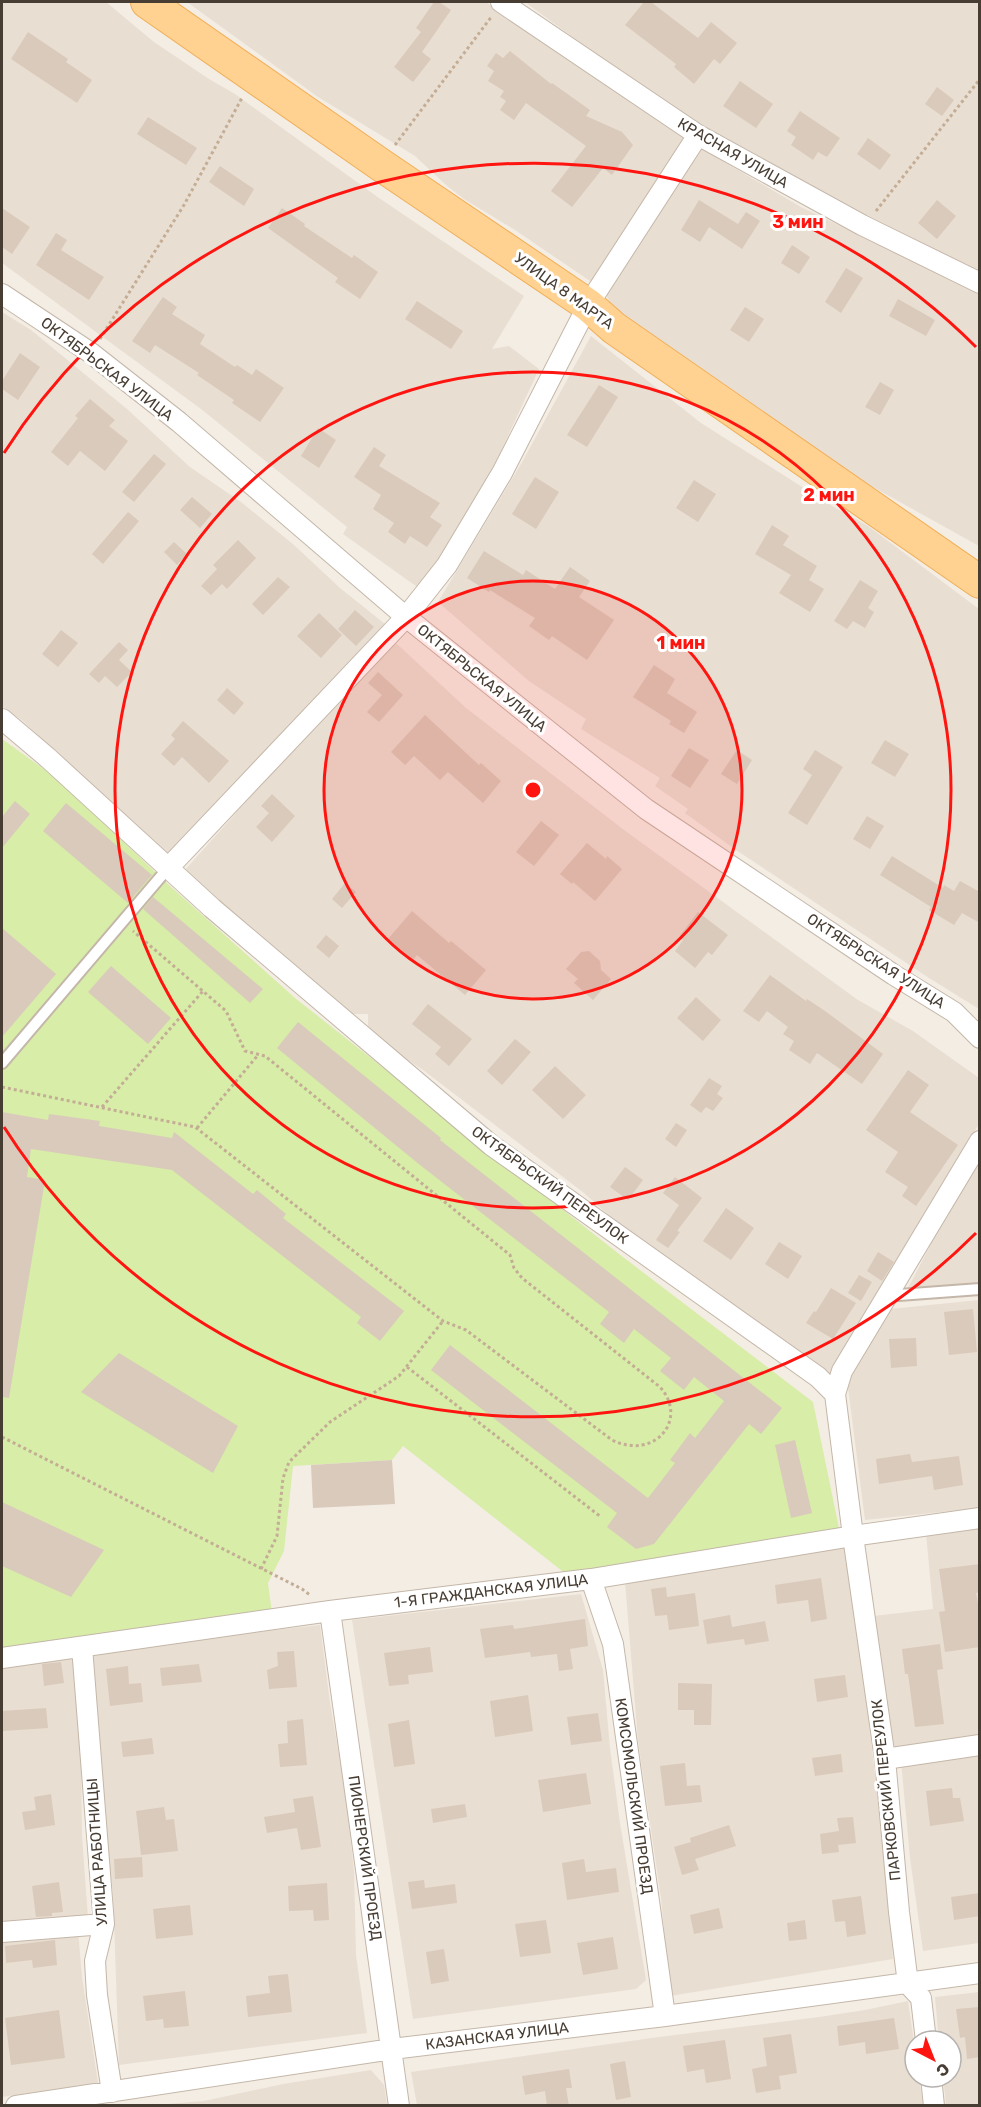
<svg xmlns="http://www.w3.org/2000/svg" width="981" height="2107" viewBox="0 0 981 2107" font-family="Rubik,sans-serif">
<style>
.residential{fill:#e9ded2}
.green{fill:#d7eda8}
.building{fill:#dacabb}
.lines{fill:none;stroke-linecap:round;stroke-linejoin:round}
.lane-casing{stroke:#c4b7a9;stroke-width:14}
.street-casing{stroke:#c4b7a9;stroke-width:22}
.primary-casing{stroke:#f1ae56;stroke-width:34}
.path{stroke:#c4ad95;stroke-width:3;stroke-dasharray:3 3;stroke-linecap:butt}
.lane{stroke:#fff;stroke-width:10}
.street{stroke:#fff;stroke-width:20}
.primary{stroke:#ffd292;stroke-width:32}
.ring{fill:none;stroke:#ff1510;stroke-width:3}
.labels{text-anchor:middle;dominant-baseline:central;stroke-width:6;stroke-linejoin:round;paint-order:stroke}
.street-label{font-size:15px;fill:#473d33;stroke:#fff}
.centre{fill:#ff1510;stroke:#fff;stroke-width:3}
.ring-label{font-size:18px;text-anchor:middle;font-weight:bold;fill:#ff1510;stroke:#fff;stroke-width:6;stroke-linejoin:round;paint-order:stroke}
</style>
<rect width="100%" height="100%" fill="#f4ede4"/>
<path class="residential" d="M2,2H106L154,42L209,79L235,94L379,198L524,296L492,349L509,346L539,369L500,453L464,522L420,589L343,534L347,527L201,409L2,263Z
M187,2H486L513,22L565,55L637,107L689,139L593,283L515,230L464,199L446,185L415,156L318,97Z
M525,2H979V271L871,217L762,158L737,150L643,89Z
M701,148L801,207L979,293V546L864,482L613,310L606,294Z
M2,312L31,330L127,409L190,467L241,502L294,545L340,588L385,624L169,858L23,721L2,706Z
M591,336L701,423L834,507L868,526L979,609V1009L929,978L736,850L685,813L688,809L655,786L660,778L581,729L586,719L529,681L438,602L521,464Z
M397,644L466,708L624,830L858,1000L913,1031L979,1078V1124L939,1190L832,1375H828L620,1225L584,1193L423,1070L388,1047L368,1029V1014H348L194,880L187,872V869L184,871L323,716L391,645Z
M979,1156V1283L907,1290L945,1217Z
M979,1300V1508L865,1520L847,1380L890,1309Z
M979,1528V1736L895,1750L882,1692L874,1616L933,1609L926,1533Z
M844,1544L868,1714L886,1872L893,1959L670,1996L661,1898L638,1741L625,1582Z
M581,1594L603,1670L610,1748L620,1823L646,1980L636,1989L413,2019L352,1620Z
M320,1625L330,1703L345,1788L354,1871L356,1955L367,2033L119,2065L113,1893L102,1807L100,1745L91,1656L203,1638Z
M73,1654L81,1752L82,1836L88,1918L2,1925V1665Z
M979,1750V1943L923,1951L910,1858L901,1761Z
M78,1930L82,1977L98,2083L2,2097V1937Z
M979,1992V2105H946L943,2077H951V2041H939L935,1997Z
M908,2001L915,2049V2077H919L923,2105H417L411,2072L659,2037L819,2017L865,2010Z
M371,2070L384,2085L387,2105H155L204,2101L283,2084Z"/>
<path class="green" d="M2,739L55,777L170,886L295,998L619,1254L813,1402L839,1528L566,1574L403,1446L392,1460L293,1466L284,1551L268,1583L272,1613L2,1649Z"/>
<path class="building" d="M434,2H439L451,10L422,52L431,59L413,82L394,67L421,32L416,28Z
M644,2H651L698,38L711,22L737,43L720,64L714,59L694,84L674,67L676,64L625,25Z
M28,32L68,59L66,62L92,80L77,103L11,59Z
M510,51L551,84L552,83L590,110L586,116L622,132L633,145L612,175L603,168L572,207L551,191L586,146L526,103L514,120L500,110L506,101L500,97L504,91L488,81L494,71L487,66L496,53L503,58Z
M740,81L773,104L756,128L723,106Z
M937,87L954,100L942,116L925,104Z
M800,111L840,138L827,157L818,152L813,160L791,145L796,137L787,131Z
M148,117L197,148L186,165L137,134Z
M868,138L891,155L880,170L857,154Z
M220,166L254,189L244,206L209,182Z
M699,200L738,224L746,212L760,221L742,249L709,227L700,242L681,230Z
M937,200L956,216L937,239L918,223Z
M2,208L30,227L12,254L2,247Z
M282,208L305,224L304,226L352,258L354,255L378,272L360,299L335,282L338,278L268,228Z
M56,233L67,240L61,250L104,277L89,300L36,265Z
M792,245L810,257L799,274L781,263Z
M846,268L863,278L841,313L825,302Z
M163,297L177,307L172,314L205,335L200,344L235,367L237,365L252,375L256,369L284,388L260,422L232,403L234,400L197,375L199,373L155,345L150,353L132,341Z
M898,299L935,320L926,336L889,316Z
M417,301L463,331L451,349L405,319Z
M745,307L764,319L749,342L730,330Z
M20,353L40,367L18,400L2,389V381Z
M880,382L894,390L880,415L865,407Z
M599,385L618,397L587,447L567,435Z
M90,399L115,420L109,426L128,441L105,471L80,451L68,466L51,452L78,418L75,416Z
M318,428L336,440L319,468L301,456Z
M374,447L386,455L379,466L440,503L430,517L442,525L427,547L410,536L405,544L388,532L394,523L373,509L381,495L354,477Z
M154,454L166,464L134,502L122,492Z
M535,477L559,492L536,529L512,514Z
M694,480L716,494L698,522L676,508Z
M192,497L212,514L200,528L180,510Z
M128,512L139,521L103,564L92,554Z
M772,525L789,536L783,545L817,566L809,580L824,589L810,612L779,593L791,575L755,554Z
M238,540L256,558L227,589L222,584L211,595L201,586L217,569L213,565Z
M174,542L187,554L177,565L164,552Z
M484,551L523,575L526,570L555,589L570,567L590,581L579,597L614,620L587,660L552,636L549,640L529,626L535,618L490,590L489,592L467,578Z
M278,577L290,587L263,615L252,604Z
M860,580L878,591L868,608L874,612L865,628L853,621L847,629L834,621Z
M355,610L374,627L356,646L338,629Z
M319,613L342,635L321,658L297,636Z
M61,630L78,643L58,667L42,654Z
M119,642L128,650L119,660L132,672L117,687L105,676L99,683L89,674Z
M654,665L675,679L667,693L697,712L684,733L669,724L671,721L633,697Z
M378,672L403,695L379,722L367,712L382,695L368,683Z
M227,688L244,703L234,715L217,700Z
M425,715L479,765L481,763L501,781L483,803L448,772L440,780L414,756L405,765L391,752Z
M183,721L229,761L209,783L182,757L174,766L161,754L175,739L171,735Z
M885,740L909,754L895,777L871,763Z
M689,748L709,760L690,788L671,776Z
M737,750L752,760L737,784L721,774Z
M815,750L843,767L807,825L788,813L812,775L803,769Z
M272,794L295,816L272,842L256,827L269,813L261,806Z
M15,801L30,814L2,848V817Z
M66,803L152,875L128,903L43,831Z
M867,816L884,826L870,849L853,839Z
M541,821L559,835L534,866L516,852Z
M587,843L606,859L607,856L622,869L595,901L573,882L572,884L560,874Z
M892,856L943,888L944,885L954,891L960,881L980,892V923L962,913L954,925L929,910L931,907L880,875Z
M345,883L356,892L342,908L332,899Z
M153,897L263,989L250,1003L143,909Z
M412,911L449,943L451,941L486,970L465,995L417,955L413,960L388,939Z
M698,912L728,935L712,955L708,952L695,968L675,951L683,940L679,937Z
M2,928L56,974L2,1037Z
M326,935L339,946L329,958L316,947Z
M589,951L600,961L601,970L611,979L593,1000L574,983L578,979L566,969L581,952Z
M111,966L171,1018L148,1044L88,992Z
M770,975L806,1001L807,999L825,1011L883,1054L862,1084L817,1053L810,1064L789,1050L794,1041L783,1034L788,1027L767,1011L759,1022L743,1011Z
M696,997L721,1020L703,1041L677,1018Z
M428,1004L472,1039L449,1066L435,1054L441,1047L412,1024Z
M298,1022L441,1138L440,1140L782,1408L761,1434L749,1424L654,1544L636,1549L607,1527L617,1513L431,1370L450,1345L648,1498L675,1463L670,1460L690,1433L695,1438L724,1401L694,1377L684,1390L660,1371L671,1358L634,1329L624,1343L600,1324L609,1312L420,1165L277,1048Z
M515,1039L531,1052L502,1085L487,1071Z
M555,1066L586,1095L563,1119L532,1090Z
M908,1070L929,1085L910,1112L958,1145L916,1206L902,1196L908,1187L885,1172L898,1152L866,1130Z
M709,1078L722,1086L717,1094L723,1098L713,1111L706,1107L701,1113L690,1105Z
M2,1112L48,1120L49,1114L100,1121L99,1126L172,1138L174,1132L253,1194L257,1190L286,1214L283,1218L404,1311L380,1341L357,1323L361,1317L172,1170L31,1149L27,1177L45,1180L9,1398L2,1397Z
M676,1123L687,1130L676,1147L665,1139Z
M625,1167L643,1180L628,1200L610,1187Z
M675,1177L702,1198L677,1231L680,1232L668,1248L656,1240L679,1205L663,1193Z
M726,1208L754,1228L731,1260L703,1241Z
M779,1242L802,1256L788,1279L765,1264Z
M878,1252L894,1262L882,1281L867,1271Z
M859,1275L872,1282L861,1301L848,1293Z
M831,1288L856,1303L833,1339L806,1323L814,1311L816,1312Z
M973,1309L977,1352L949,1355L944,1312Z
M916,1338L917,1366L891,1368L889,1339Z
M119,1353L238,1426L213,1473L81,1392Z
M795,1440L812,1513L791,1518L775,1445Z
M910,1454L912,1462L959,1456L963,1485L934,1490L932,1476L879,1484L876,1459Z
M392,1460L395,1504L313,1508L311,1465Z
M2,1502L104,1550L71,1597L2,1566Z
M980,1564V1592L976,1593L980,1614V1647L945,1652L939,1612L945,1611L939,1569Z
M821,1578L827,1619L811,1622L808,1600L777,1604L775,1585Z
M666,1587L667,1597L695,1593L699,1626L669,1630L667,1615L655,1616L651,1589Z
M730,1615L732,1627L765,1621L769,1641L745,1645L744,1639L707,1644L703,1620Z
M585,1619L588,1646L570,1649L573,1669L559,1671L557,1654L531,1657L530,1652L485,1658L480,1629L513,1625L514,1629Z
M940,1644L943,1669L937,1670L944,1724L915,1727L908,1674H905L902,1649Z
M430,1647L433,1672L408,1675L409,1684L389,1686L384,1653Z
M294,1651L297,1687L269,1689L267,1670L278,1666L277,1652Z
M61,1662L64,1683L44,1686L42,1664Z
M199,1664L202,1682L162,1686L160,1668Z
M128,1666L129,1684L141,1683L143,1702L110,1706L106,1669Z
M845,1675L848,1697L817,1702L814,1679Z
M678,1683L712,1684L711,1725H694V1710H678Z
M528,1695L533,1731L495,1737L490,1701Z
M46,1708L48,1728L3,1731L2,1711Z
M598,1713L602,1741L571,1745L567,1717Z
M303,1719L307,1765L280,1767L278,1744L288,1743L287,1721Z
M409,1720L415,1764L394,1767L388,1724Z
M152,1738L154,1754L123,1757L121,1742Z
M841,1754L843,1772L815,1776L812,1758Z
M685,1763L687,1786L700,1785L702,1802L665,1806L660,1766Z
M586,1773L591,1804L543,1812L538,1780Z
M952,1788L953,1798H960L964,1821L930,1826L926,1791Z
M51,1794L55,1825L25,1830L22,1812L36,1810L34,1797Z
M313,1796L321,1847L301,1850L297,1828L267,1833L264,1817L295,1812L293,1799Z
M465,1804L467,1817L433,1823L431,1809Z
M164,1807L166,1820L174,1819L178,1851L141,1855L136,1811Z
M853,1817L856,1843L838,1845L839,1852L822,1854L820,1834L839,1831L837,1818Z
M729,1825L736,1846L695,1859L699,1870L682,1875L674,1847L691,1842L690,1838Z
M142,1857L143,1877L115,1879L114,1859Z
M584,1859L586,1872L616,1868L619,1892L567,1900L562,1863Z
M424,1880L425,1888L455,1884L457,1903L412,1909L408,1882Z
M59,1882L63,1912L52,1913V1916L36,1917L32,1886Z
M327,1883L329,1920L314,1921L313,1910L289,1911L288,1886Z
M980,1893V1916L954,1920L951,1897Z
M861,1896L866,1934L847,1937L845,1921L835,1922L832,1900Z
M190,1905L193,1935L156,1939L153,1909Z
M719,1908L723,1928L694,1934L690,1915Z
M546,1920L551,1953L520,1957L515,1924Z
M805,1920L807,1939L789,1941L787,1923Z
M613,1937L618,1969L583,1975L577,1943Z
M55,1940L57,1965L33,1968L32,1960L6,1963L5,1946Z
M444,1949L449,1981L431,1984L426,1952Z
M288,1974L292,2012L248,2017L246,1996L270,1993L268,1976Z
M185,1991L189,2026L164,2028L163,2019L146,2021L143,1996Z
M980,2007V2057L967,2059L965,2037L960,2038L956,2009Z
M59,2010L65,2058L11,2065L5,2018Z
M894,2018L899,2049L866,2054L865,2042L839,2046L837,2026Z
M791,2034L797,2073L779,2076L781,2089L756,2093L752,2069L767,2066L763,2038Z
M725,2040L731,2079L706,2083L704,2069L687,2072L683,2046Z
M625,2061L631,2097L616,2100L610,2064Z
M569,2069L572,2088H566L569,2106H547L545,2091L525,2095L522,2076Z"/>
<g class="lines">
<defs>
<path id="lane" d="M2,1063L169,867
M885,1296L980,1289"/>
<path id="street" d="M501,2L698,135L862,225L980,283
M2,294L91,353L179,422L406,617L646,809L894,975L954,1012L980,1038
M2,719L48,758L212,908L491,1145L818,1377L835,1394L853,1536L885,1759L899,1912L908,1984L921,1998L926,2041
M169,867L406,617L447,565L502,473L588,305L698,135
M835,1394L842,1371L980,1141
M591,1579L613,1644L665,2016
M330,1611L399,2106
M82,1647L104,1924L95,1961L97,1995L112,2092
M2,1658L330,1611L591,1579L853,1536L980,1518
M885,1759L980,1745
M2,1932L104,1924
M931,2077L934,2106
M16,2106L392,2049L665,2016L980,1973"/>
<path id="primary" d="M147,2L381,165L588,305L614,328L980,582"/>
</defs>
<use href="#lane" class="lane-casing"/>
<use href="#street" class="street-casing"/>
<use href="#primary" class="primary-casing"/>
<path class="path" d="M395,145L492,16
M876,211L980,79
M100,339L184,205L243,96
M2,1087L195,1127L443,1321L466,1330L612,1440C655,1461 689,1419 660,1387L522,1278L514,1268L510,1255L265,1056L245,1051L226,1011L133,931
M102,1107L203,991
M197,1128L258,1055
M407,1367L601,1517
M2,1437L302,1589L310,1595
M261,1569L277,1536L283,1478L289,1462L330,1422L399,1376L443,1321"/>
<use href="#lane" class="lane"/>
<use href="#street" class="street"/>
<use href="#primary" class="primary"/>
</g>
<circle cx="533" cy="790" r="209" fill="#ff1510" fill-opacity=".12"/>
<g class="ring">
<circle cx="533" cy="790" r="209"/>
<circle cx="533" cy="790" r="418"/>
<path d="M976 1233A627 627 0 0 1 4 1127M4 453A627 627 0 0 1 976 347"/>
</g>
<g class="labels">
<g class="street-label">
<text transform="translate(733 153) rotate(30)">КРАСНАЯ УЛИЦА</text>
<text transform="translate(564 291) rotate(36)">УЛИЦА 8 МАРТА</text>
<text transform="translate(107 369) rotate(37)">ОКТЯБРЬСКАЯ УЛИЦА</text>
<text transform="translate(482 678) rotate(39)">ОКТЯБРЬСКАЯ УЛИЦА</text>
<text transform="translate(876 961) rotate(33)">ОКТЯБРЬСКАЯ УЛИЦА</text>
<text transform="translate(550 1185) rotate(36)">ОКТЯБРЬСКИЙ ПЕРЕУЛОК</text>
<text transform="translate(491 1591) rotate(-7)">1-Я ГРАЖДАНСКАЯ УЛИЦА</text>
<text transform="translate(886 1790) rotate(-96)">ПАРКОВСКИЙ ПЕРЕУЛОК</text>
<text transform="translate(634 1796) rotate(82)">КОМСОМОЛЬСКИЙ ПРОЕЗД</text>
<text transform="translate(97 1852) rotate(-94)">УЛИЦА РАБОТНИЦЫ</text>
<text transform="translate(365 1858) rotate(82)">ПИОНЕРСКИЙ ПРОЕЗД</text>
<text transform="translate(497 2036) rotate(-7)">КАЗАНСКАЯ УЛИЦА</text>
</g>
</g>
<circle cx="533" cy="790" r="9" class="centre"/>
<g class="ring-label">
<text x="798" y="228">3 мин</text>
<text x="829" y="501">2 мин</text>
<text x="681" y="649">1 мин</text>
</g>
<rect width="981" height="2107" fill="none" stroke="#473d33" stroke-width="6"/>
<g transform="translate(933 2059) rotate(138)"><circle r="28" fill="#ffffff" stroke="#b5b1ad" stroke-width="1.5"/>
<path d="M0-4.5L10 22L0 15L-10 22Z" fill="#ff1510"/>
<text y="-9" font-size="16" font-weight="bold" text-anchor="middle" fill="#473d33">С</text>
</g>
</svg>
